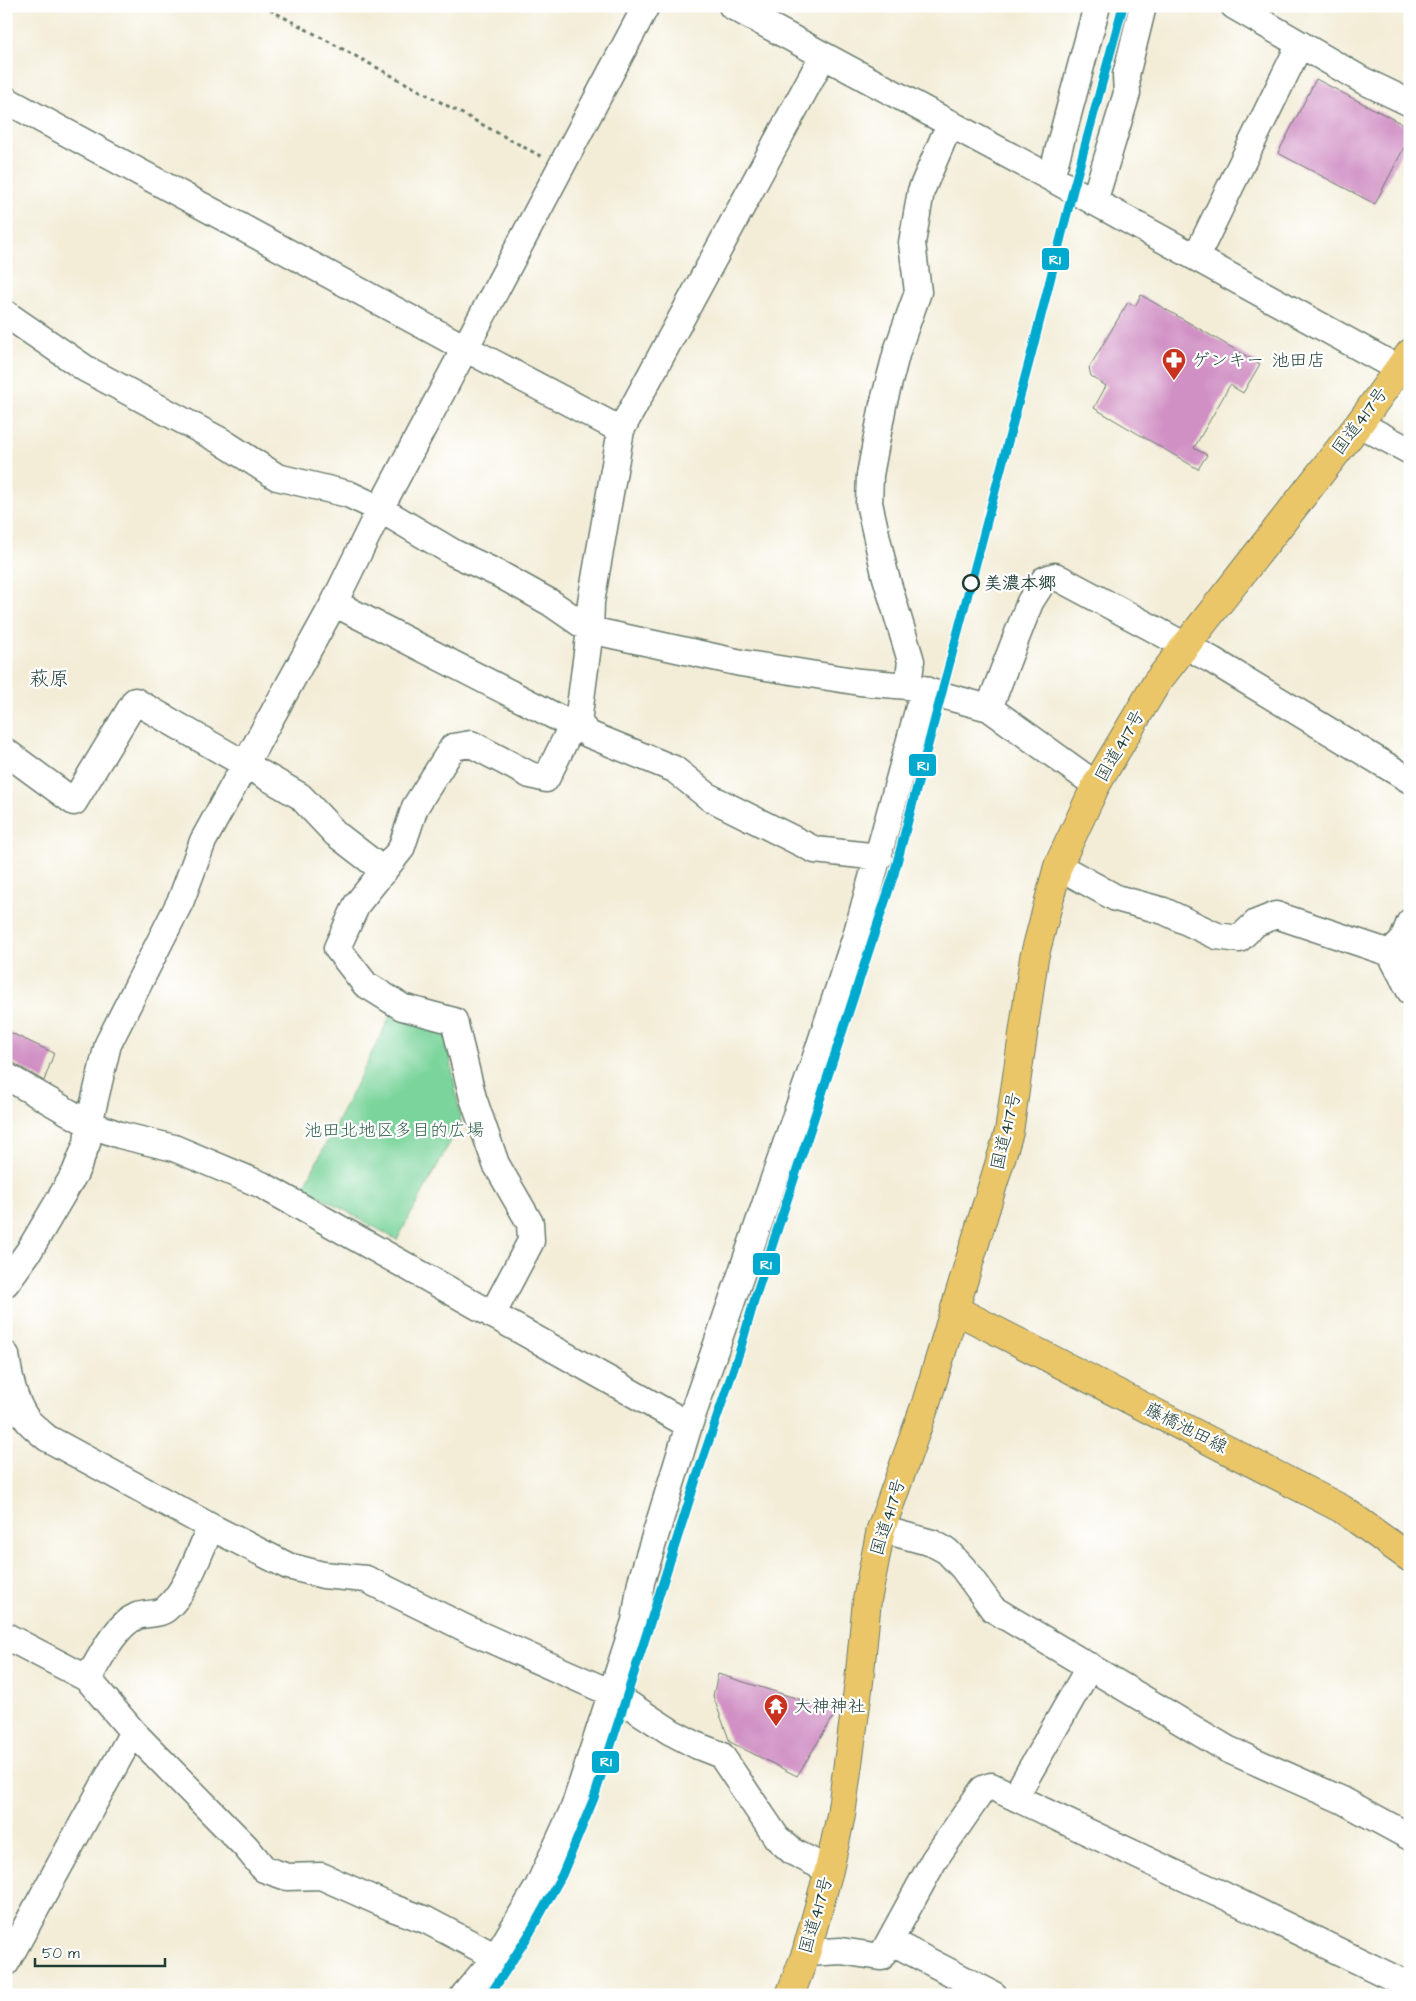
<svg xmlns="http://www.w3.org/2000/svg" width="1416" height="2001" viewBox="0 0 1416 2001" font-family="'Architects Daughter','Klee One',sans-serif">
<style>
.green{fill:#7ad49b;stroke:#4c8868}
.building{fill:#d090c4}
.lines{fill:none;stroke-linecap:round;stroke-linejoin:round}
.minor-casing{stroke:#697b6d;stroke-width:29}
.major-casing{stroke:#697b6d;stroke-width:30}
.highway-casing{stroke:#697b6d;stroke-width:30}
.path{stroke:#697b6d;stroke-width:3;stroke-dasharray:4 4;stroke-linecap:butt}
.minor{stroke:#fff;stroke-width:26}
.major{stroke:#ebc669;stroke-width:28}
.highway{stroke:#ebc669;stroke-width:28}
.rail-1-casing{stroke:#fff;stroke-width:12}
.rail-1{stroke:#00a9ce;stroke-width:9}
.stop-dot{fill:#fff;stroke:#1f3d34;stroke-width:2.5}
.labels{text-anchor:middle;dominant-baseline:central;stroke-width:4.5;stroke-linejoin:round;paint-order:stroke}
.poi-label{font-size:18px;fill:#1f3d34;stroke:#fff;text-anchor:start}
.street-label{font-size:18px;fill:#1f3d34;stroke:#fff}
.stop-label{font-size:18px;font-weight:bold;fill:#1f3d34;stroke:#fff;text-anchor:start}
.park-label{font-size:18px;fill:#36634e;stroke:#fff}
.quarter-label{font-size:20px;fill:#1f3d34;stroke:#fff}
.line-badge{stroke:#fff;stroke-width:2}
.badge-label{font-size:14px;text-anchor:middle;font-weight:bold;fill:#fff}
</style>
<rect width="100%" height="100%" fill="#fff"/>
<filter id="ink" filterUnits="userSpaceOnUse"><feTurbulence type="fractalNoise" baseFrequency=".02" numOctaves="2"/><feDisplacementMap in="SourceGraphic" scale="10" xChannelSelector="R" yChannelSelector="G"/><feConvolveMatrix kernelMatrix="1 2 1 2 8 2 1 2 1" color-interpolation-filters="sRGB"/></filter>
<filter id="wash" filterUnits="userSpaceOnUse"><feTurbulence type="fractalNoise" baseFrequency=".0096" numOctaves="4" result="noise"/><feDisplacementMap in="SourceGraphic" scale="20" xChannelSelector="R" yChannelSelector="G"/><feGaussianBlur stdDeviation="1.12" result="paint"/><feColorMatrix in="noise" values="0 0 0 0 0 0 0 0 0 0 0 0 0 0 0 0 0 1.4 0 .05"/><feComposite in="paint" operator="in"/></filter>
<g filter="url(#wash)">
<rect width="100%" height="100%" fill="#f3edd8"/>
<path class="green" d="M393,1011L445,1026L461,1122L397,1240L304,1187Z"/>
<g id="blocks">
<path class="building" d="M1316,79L1410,128V136L1375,204L1278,153Z
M1141,295L1260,364L1243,393L1230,385L1194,448L1207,455L1198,469L1094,408L1106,386L1091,376L1089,368L1128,302L1135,306Z
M9,1032L54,1053L44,1081L14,1063L6,1061V1043Z
M718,1674L837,1711L797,1776L730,1742L713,1696Z"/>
</g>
</g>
<g filter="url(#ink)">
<use href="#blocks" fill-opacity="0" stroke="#697b6d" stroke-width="1"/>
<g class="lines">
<defs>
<path id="minor" d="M732,6L1051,178L1399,369
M1234,6L1362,80L1410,103
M823,56L621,430L591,602L590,630L578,722L588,734L674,769L709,797L815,850L879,857
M6,100L465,348L621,430
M1051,178L1097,6
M1094,202L1127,93L1126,75L1143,6
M1196,257L1300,44
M6,314L86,369L221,441L277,477L348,494L380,509L454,553L499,574L551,603L590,630L741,663L860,682L908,686L989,708L1096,785
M1359,424L1410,451
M334,603L570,724
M908,686L911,661L885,574L869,503L870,475L883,405L897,351L918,292L912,243L921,191L950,123
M989,708L1030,602L1044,580L1055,576L1212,660L1410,780
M6,752L74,802L135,701L300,796L336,834L384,871
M1058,866L1116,898L1164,911L1217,936L1239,939L1256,923L1276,915L1390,953L1410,991
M1390,953L1402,942L1410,922
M6,1076L89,1124L120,1135L174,1148L262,1185L689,1425
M6,1283L29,1251L75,1173L87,1143L89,1124L108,1044L181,900L203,841L334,603L380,509L646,6
M492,1315L531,1241L530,1223L496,1164L473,1098L454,1021L402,1007L365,984L337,948L357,904L401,849L415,807L453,747L471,744L530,775L546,779L569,732L570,724L578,722
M6,1355C9,1377 15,1406 29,1422C35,1428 41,1433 47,1438L211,1527L288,1566L323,1575L366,1579L467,1629L611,1693L671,1732L698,1746L721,1755L777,1838L793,1852L829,1870
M881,1529L932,1543L947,1551L963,1568L993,1609L1227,1749L1342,1800L1410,1837
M6,1636L88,1679L133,1732L246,1847L264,1869L287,1877L321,1876L393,1908L426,1920L496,1957
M88,1679C99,1660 115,1625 137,1616C146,1613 160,1615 167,1608C187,1591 199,1552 211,1527
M1015,1797L1090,1666
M890,1941L994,1995
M806,1953L841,1951L881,1957L934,1860L983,1789L991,1786L1187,1879L1219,1893L1410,1986
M6,1963L133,1732
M464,1995L496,1957L538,1887L574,1808L635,1621L641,1582L689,1425L812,1069L856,936L924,689"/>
<path id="major" d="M956,1310L1342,1509L1410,1558"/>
<path id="highway" d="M790,1995L806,1953L829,1870L841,1815L859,1682L867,1600L881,1529L926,1403L1009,1132L1034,958L1058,866L1096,785L1157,682L1359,424L1410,353"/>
</defs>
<use href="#minor" class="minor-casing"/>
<use href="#major" class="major-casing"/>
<use href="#highway" class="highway-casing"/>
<path class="path" d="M263,6L544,158"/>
<use href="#minor" class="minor"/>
<use href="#major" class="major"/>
<use href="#highway" class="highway"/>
<defs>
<path id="rail-1" d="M490,1995L528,1936L562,1875L594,1798L700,1467L740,1350L755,1298L894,874L1033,347L1073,190L1123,6"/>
</defs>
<use href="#rail-1" class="rail-1-casing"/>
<use href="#rail-1" class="rail-1"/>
</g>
</g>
<defs>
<symbol id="pharmacy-pin" viewBox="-11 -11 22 30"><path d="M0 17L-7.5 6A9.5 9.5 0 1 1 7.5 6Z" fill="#c8321e" stroke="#fff"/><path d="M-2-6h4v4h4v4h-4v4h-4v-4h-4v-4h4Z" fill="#fff"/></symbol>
<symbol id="temple-pin" viewBox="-11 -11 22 30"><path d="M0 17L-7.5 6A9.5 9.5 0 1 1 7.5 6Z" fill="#c8321e" stroke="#fff"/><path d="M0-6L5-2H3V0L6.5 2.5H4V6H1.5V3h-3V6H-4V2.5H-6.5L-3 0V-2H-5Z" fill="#fff"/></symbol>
</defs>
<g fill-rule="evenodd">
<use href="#pharmacy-pin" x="1160" y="346" width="28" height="38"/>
<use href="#temple-pin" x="762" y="1692" width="28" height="38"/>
</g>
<circle class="stop-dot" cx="971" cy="583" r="8"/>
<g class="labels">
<g class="poi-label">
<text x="1192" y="360">ゲンキー 池田店</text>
<text x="794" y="1706">大神神社</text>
</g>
<g class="street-label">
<text transform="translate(1360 421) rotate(-53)">国道417号</text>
<text transform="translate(1120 746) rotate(-60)">国道417号</text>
<text transform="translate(1006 1131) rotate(-77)">国道417号</text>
<text transform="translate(1186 1428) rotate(27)">藤橋池田線</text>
<text transform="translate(888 1517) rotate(-73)">国道417号</text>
<text transform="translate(816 1915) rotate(-74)">国道417号</text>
</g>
<g class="stop-label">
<text x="984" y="583">美濃本郷</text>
</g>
<g class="park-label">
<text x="394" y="1130">池田北地区多目的広場</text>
</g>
<g class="quarter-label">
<text x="49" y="679">萩原</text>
</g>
</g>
<g class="line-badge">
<rect x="1041" y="247" width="29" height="24" rx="5" fill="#00a9ce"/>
<rect x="908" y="753" width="29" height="24" rx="5" fill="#00a9ce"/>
<rect x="752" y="1252" width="29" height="24" rx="5" fill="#00a9ce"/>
<rect x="591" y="1750" width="29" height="24" rx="5" fill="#00a9ce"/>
</g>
<g class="badge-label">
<text x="1055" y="264">R1</text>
<text x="923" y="770">R1</text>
<text x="766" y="1269">R1</text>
<text x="606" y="1766">R1</text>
</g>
<rect width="1416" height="2001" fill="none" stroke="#fff" stroke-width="25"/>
<path d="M35 1958v8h130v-8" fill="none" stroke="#1f3d34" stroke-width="2.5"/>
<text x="42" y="1958" font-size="15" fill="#1f3d34" stroke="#ffffff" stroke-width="4" paint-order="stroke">50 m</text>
</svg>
